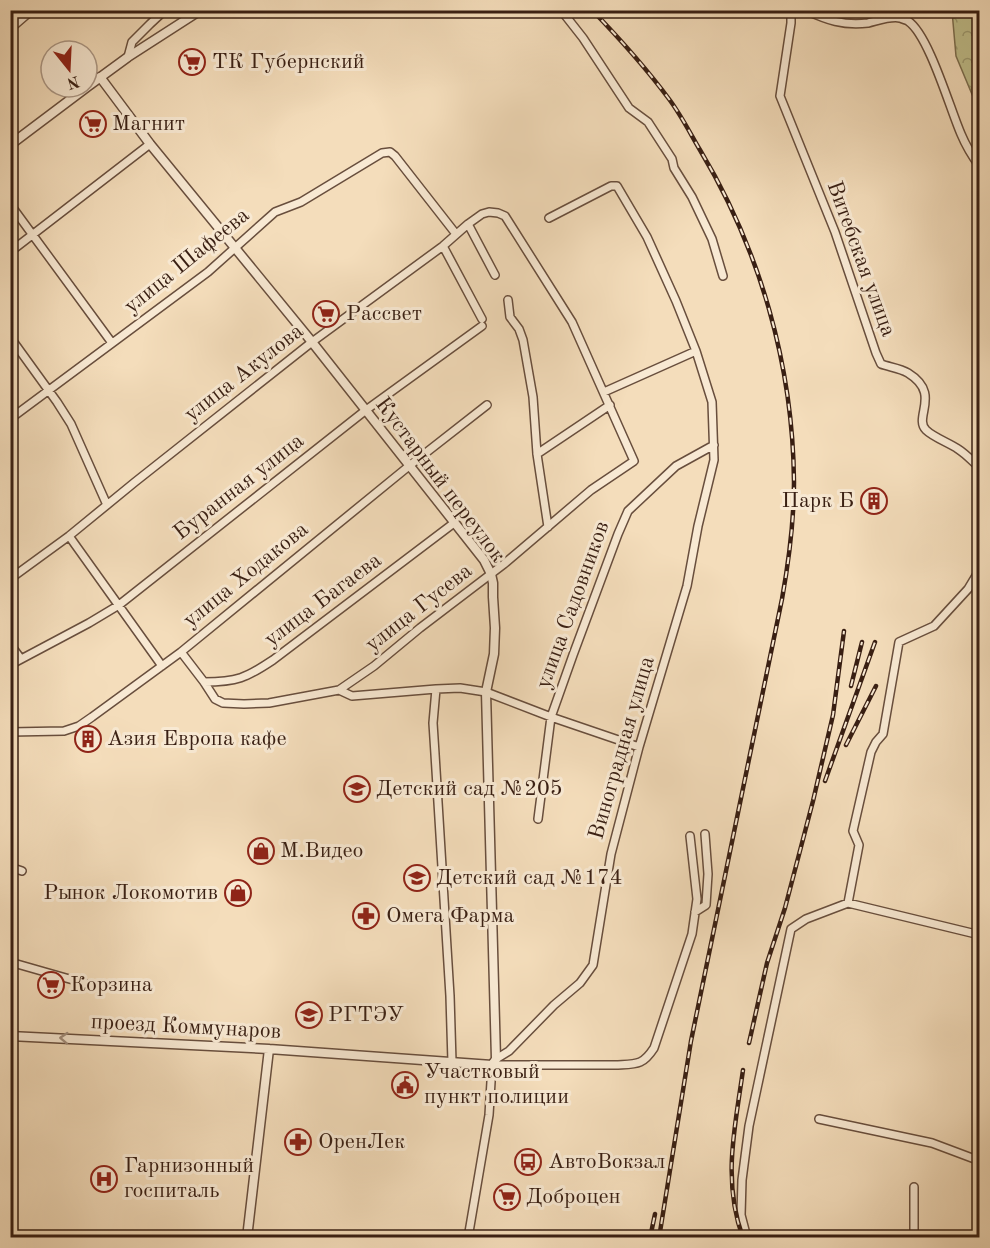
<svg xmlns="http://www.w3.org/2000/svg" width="990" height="1248" viewBox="0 0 990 1248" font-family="'Old Standard TT',serif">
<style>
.forest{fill:url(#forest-crowns);stroke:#7c6f50;stroke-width:1.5}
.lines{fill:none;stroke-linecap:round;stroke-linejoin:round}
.minor-casing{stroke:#684e3d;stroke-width:10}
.tertiary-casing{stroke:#684e3d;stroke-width:11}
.minor{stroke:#f8e9d3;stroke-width:7}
.tertiary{stroke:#f8e9d3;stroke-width:8}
.rail-casing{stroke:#391f13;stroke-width:4.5}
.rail{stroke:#f8e9d3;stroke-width:2;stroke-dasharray:7;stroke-linecap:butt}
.oneway{stroke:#a28e7d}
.labels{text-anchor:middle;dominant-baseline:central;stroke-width:6;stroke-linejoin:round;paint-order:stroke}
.poi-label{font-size:22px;fill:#391f13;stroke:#f8e9d3;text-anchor:start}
.street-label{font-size:22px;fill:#391f13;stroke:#f8e9d3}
</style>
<defs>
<pattern id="forest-crowns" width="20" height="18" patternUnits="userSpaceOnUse" patternTransform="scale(1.5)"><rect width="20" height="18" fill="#c0bf8c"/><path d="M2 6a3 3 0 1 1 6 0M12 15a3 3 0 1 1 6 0" fill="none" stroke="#9d9b71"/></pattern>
</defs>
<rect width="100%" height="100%" fill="#f4ddbb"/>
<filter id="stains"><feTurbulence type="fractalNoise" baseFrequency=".00333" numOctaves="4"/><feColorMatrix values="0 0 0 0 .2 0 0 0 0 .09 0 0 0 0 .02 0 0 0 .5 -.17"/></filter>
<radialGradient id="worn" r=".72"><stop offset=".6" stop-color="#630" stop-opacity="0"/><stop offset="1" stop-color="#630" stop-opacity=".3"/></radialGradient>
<path class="forest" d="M952,11H979V111L956,56Z"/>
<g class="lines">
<defs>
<path id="minor" d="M561,10L583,38L629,108L648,122L672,159L674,168L692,197L712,239L723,276
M791,10V23L780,96L835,232L876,353L881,364C889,367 900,368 908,373C942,394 913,417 926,430C933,437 949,443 958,449C966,454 973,462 980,468
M805,10C827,20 843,26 868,23C877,21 890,16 900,18C903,19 906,20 908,21C929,35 950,109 961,134C966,146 972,156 980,167
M10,29L32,10
M128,57L132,42L150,24L165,10
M10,204L112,343
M468,224L495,275
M443,246L482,319
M10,252L150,144
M508,300L510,317L519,329L523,340L533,397L537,454L548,527
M10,337L57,402L71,424L107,505
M604,392L696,351
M10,419L208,272L275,212L301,202L382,153L390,152L395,156L456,234
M537,454L610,405
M69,536L162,666
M10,579L69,536L135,482L312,342L443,246L468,224L482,214L489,212L498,213L505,216L572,322L634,461L591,490L504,564L420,628L374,666L339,690L269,703L244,704L223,703L215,699L204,682L181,652
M10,644L21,659
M10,665L89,623L119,605L366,410L482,326
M204,682C237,682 246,678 273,660L454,523
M436,689L433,723L435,754L450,996L452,1062
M339,690L352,696L436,689L460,688L486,692L551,717L639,747
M10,732L64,731L79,726L92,717L181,652L409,466L487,405
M538,819L551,717L573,655L618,534L628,511L676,466L714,445
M10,867L22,871
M848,903L859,845L853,831L871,752L876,742L883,734L899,642L934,626L968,589L980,569
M695,912L706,905L708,874L705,834
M10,962L94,986
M496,1059L509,1051L554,1005L580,983L593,965L611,854L639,747L687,586L698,526L714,460L712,402L696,351L676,301L647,237L617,186H611L549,218
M819,1119L932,1143L980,1161
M914,1187V1238
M468,1238L489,1115L492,1065H618C637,1064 643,1065 654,1048L692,934L697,899L690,836
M747,1238L741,1215L742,1180L749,1126L791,929L806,919L848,903L980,935"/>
<path id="tertiary" d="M87,87L128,57L201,10
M10,145L87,87
M10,1036L269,1049L492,1065L496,1059L486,692L494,654L495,628L493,597V583L491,574L484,560L312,342L150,144L100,77
M247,1238L269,1049"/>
</defs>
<use href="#minor" class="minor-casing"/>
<use href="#tertiary" class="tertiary-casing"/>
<use href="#minor" class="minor"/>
<use href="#tertiary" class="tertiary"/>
<defs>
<path id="rail" d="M592,10C619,38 646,68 669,99C681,115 690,133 700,150C760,250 793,365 794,482C794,521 789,560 782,599L691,1041L659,1238
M851,686L862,642
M846,745L876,686
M825,781L875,642
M749,1043L767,963L785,908L813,801L833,715L844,631
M650,1238L655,1214
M743,1238C722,1180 735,1128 743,1070"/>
</defs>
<use href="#rail" class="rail-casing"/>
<use href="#rail" class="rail"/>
</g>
<defs><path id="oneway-chevron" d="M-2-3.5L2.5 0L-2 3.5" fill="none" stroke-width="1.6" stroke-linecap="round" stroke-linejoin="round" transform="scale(1.5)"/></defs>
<use class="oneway" href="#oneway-chevron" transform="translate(64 1038) rotate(-177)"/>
<defs>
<symbol id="supermarket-ring" viewBox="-11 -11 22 22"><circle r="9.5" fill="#f8e9d3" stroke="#8f2418" stroke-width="1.5"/><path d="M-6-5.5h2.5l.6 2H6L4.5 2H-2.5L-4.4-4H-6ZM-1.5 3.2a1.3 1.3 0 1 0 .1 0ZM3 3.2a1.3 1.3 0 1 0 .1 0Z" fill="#8f2418"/></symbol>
<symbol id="building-ring" viewBox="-11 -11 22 22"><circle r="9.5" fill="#f8e9d3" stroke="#8f2418" stroke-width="1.5"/><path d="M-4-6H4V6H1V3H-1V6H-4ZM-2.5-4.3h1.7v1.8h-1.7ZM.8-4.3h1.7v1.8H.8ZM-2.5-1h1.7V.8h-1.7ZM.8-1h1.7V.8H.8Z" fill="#8f2418"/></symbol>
<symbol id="school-ring" viewBox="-11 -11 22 22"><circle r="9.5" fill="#f8e9d3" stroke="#8f2418" stroke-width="1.5"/><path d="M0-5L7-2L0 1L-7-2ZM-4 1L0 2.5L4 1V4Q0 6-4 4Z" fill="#8f2418"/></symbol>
<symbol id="shop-ring" viewBox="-11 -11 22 22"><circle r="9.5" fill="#f8e9d3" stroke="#8f2418" stroke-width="1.5"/><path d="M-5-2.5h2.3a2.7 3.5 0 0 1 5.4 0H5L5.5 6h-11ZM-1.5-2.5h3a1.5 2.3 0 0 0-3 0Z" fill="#8f2418"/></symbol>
<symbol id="pharmacy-ring" viewBox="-11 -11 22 22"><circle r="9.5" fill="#f8e9d3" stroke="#8f2418" stroke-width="1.5"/><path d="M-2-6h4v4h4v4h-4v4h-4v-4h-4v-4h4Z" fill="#8f2418"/></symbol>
<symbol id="university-ring" viewBox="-11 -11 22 22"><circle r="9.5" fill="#f8e9d3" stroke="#8f2418" stroke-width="1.5"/><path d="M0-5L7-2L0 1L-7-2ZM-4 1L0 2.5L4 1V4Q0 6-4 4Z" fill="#8f2418"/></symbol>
<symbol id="civic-ring" viewBox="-11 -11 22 22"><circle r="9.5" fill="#f8e9d3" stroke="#8f2418" stroke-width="1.5"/><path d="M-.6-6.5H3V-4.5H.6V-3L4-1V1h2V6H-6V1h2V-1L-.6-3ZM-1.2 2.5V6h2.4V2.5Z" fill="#8f2418"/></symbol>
<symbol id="bus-ring" viewBox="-11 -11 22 22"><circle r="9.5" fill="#f8e9d3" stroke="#8f2418" stroke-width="1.5"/><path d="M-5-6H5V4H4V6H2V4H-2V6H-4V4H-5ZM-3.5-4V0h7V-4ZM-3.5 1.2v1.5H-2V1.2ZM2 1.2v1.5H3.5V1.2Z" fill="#8f2418"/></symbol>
<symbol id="hospital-ring" viewBox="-11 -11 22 22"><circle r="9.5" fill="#f8e9d3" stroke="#8f2418" stroke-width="1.5"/><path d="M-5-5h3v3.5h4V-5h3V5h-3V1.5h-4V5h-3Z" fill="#8f2418"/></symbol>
</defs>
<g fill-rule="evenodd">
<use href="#supermarket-ring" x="177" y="47" width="30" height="30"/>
<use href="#supermarket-ring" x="78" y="109" width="30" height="30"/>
<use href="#supermarket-ring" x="311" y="299" width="30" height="30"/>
<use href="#building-ring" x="859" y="486" width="30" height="30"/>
<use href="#building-ring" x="73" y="724" width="30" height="30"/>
<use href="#school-ring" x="342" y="774" width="30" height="30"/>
<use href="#shop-ring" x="246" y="836" width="30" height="30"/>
<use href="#school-ring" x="402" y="863" width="30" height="30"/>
<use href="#shop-ring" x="223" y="878" width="30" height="30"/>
<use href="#pharmacy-ring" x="351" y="901" width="30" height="30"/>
<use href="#supermarket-ring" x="36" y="970" width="30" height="30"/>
<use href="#university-ring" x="294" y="1000" width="30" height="30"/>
<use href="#civic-ring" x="390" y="1070" width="30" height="30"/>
<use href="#pharmacy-ring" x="283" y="1127" width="30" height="30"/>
<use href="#bus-ring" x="513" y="1147" width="30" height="30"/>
<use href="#hospital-ring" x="89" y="1164" width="30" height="30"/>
<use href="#supermarket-ring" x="492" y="1182" width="30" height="30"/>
</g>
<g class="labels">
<g class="poi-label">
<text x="212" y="62">ТК Губернский</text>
<text x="112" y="124">Магнит</text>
<text x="346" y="314">Рассвет</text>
<text x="854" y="501" text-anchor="end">Парк Б</text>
<text x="107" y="739">Азия Европа кафе</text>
<text x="376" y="789">Детский сад №205</text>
<text x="280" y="851">М.Видео</text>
<text x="436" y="878">Детский сад №174</text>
<text x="218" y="893" text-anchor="end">Рынок Локомотив</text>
<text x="386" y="916">Омега Фарма</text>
<text x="70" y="985">Корзина</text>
<text x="328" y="1015">РГТЭУ</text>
<text x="424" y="1072">Участковый<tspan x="424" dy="25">пункт полиции</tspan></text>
<text x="318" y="1142">ОренЛек</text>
<text x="548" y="1162">АвтоВокзал</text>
<text x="124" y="1166">Гарнизонный<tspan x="124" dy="25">госпиталь</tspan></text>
<text x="526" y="1197">Доброцен</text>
</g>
<g class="street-label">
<text transform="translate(861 259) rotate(70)">Витебская улица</text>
<text transform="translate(187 261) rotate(-39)">улица Шафеева</text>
<text transform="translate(244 373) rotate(-38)">улица Акулова</text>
<text transform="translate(440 480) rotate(53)">Кустарный переулок</text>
<text transform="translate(239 487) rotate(-38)">Буранная улица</text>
<text transform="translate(246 575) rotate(-39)">улица Ходакова</text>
<text transform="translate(323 600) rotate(-37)">улица Багаева</text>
<text transform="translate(573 605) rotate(-70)">улица Садовников</text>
<text transform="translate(419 608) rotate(-38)">улица Гусева</text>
<text transform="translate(622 748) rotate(-74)">Виноградная улица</text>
<text transform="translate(186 1027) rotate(3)">проезд Коммунаров</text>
</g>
</g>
<rect width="990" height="1248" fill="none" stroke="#f4ddbb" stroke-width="36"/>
<rect x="12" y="12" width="966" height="1224" fill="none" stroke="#391f13" stroke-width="3"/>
<rect x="18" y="18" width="954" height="1212" fill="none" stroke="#391f13" stroke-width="1.5"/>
<g transform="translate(69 69) rotate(162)"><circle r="28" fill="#f8e9d3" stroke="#ac9886" stroke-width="1.5"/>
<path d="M0-4.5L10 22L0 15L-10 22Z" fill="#8f2418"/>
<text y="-9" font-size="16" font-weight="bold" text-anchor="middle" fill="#391f13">N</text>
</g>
<rect width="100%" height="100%" filter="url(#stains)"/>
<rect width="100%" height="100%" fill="url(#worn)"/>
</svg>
